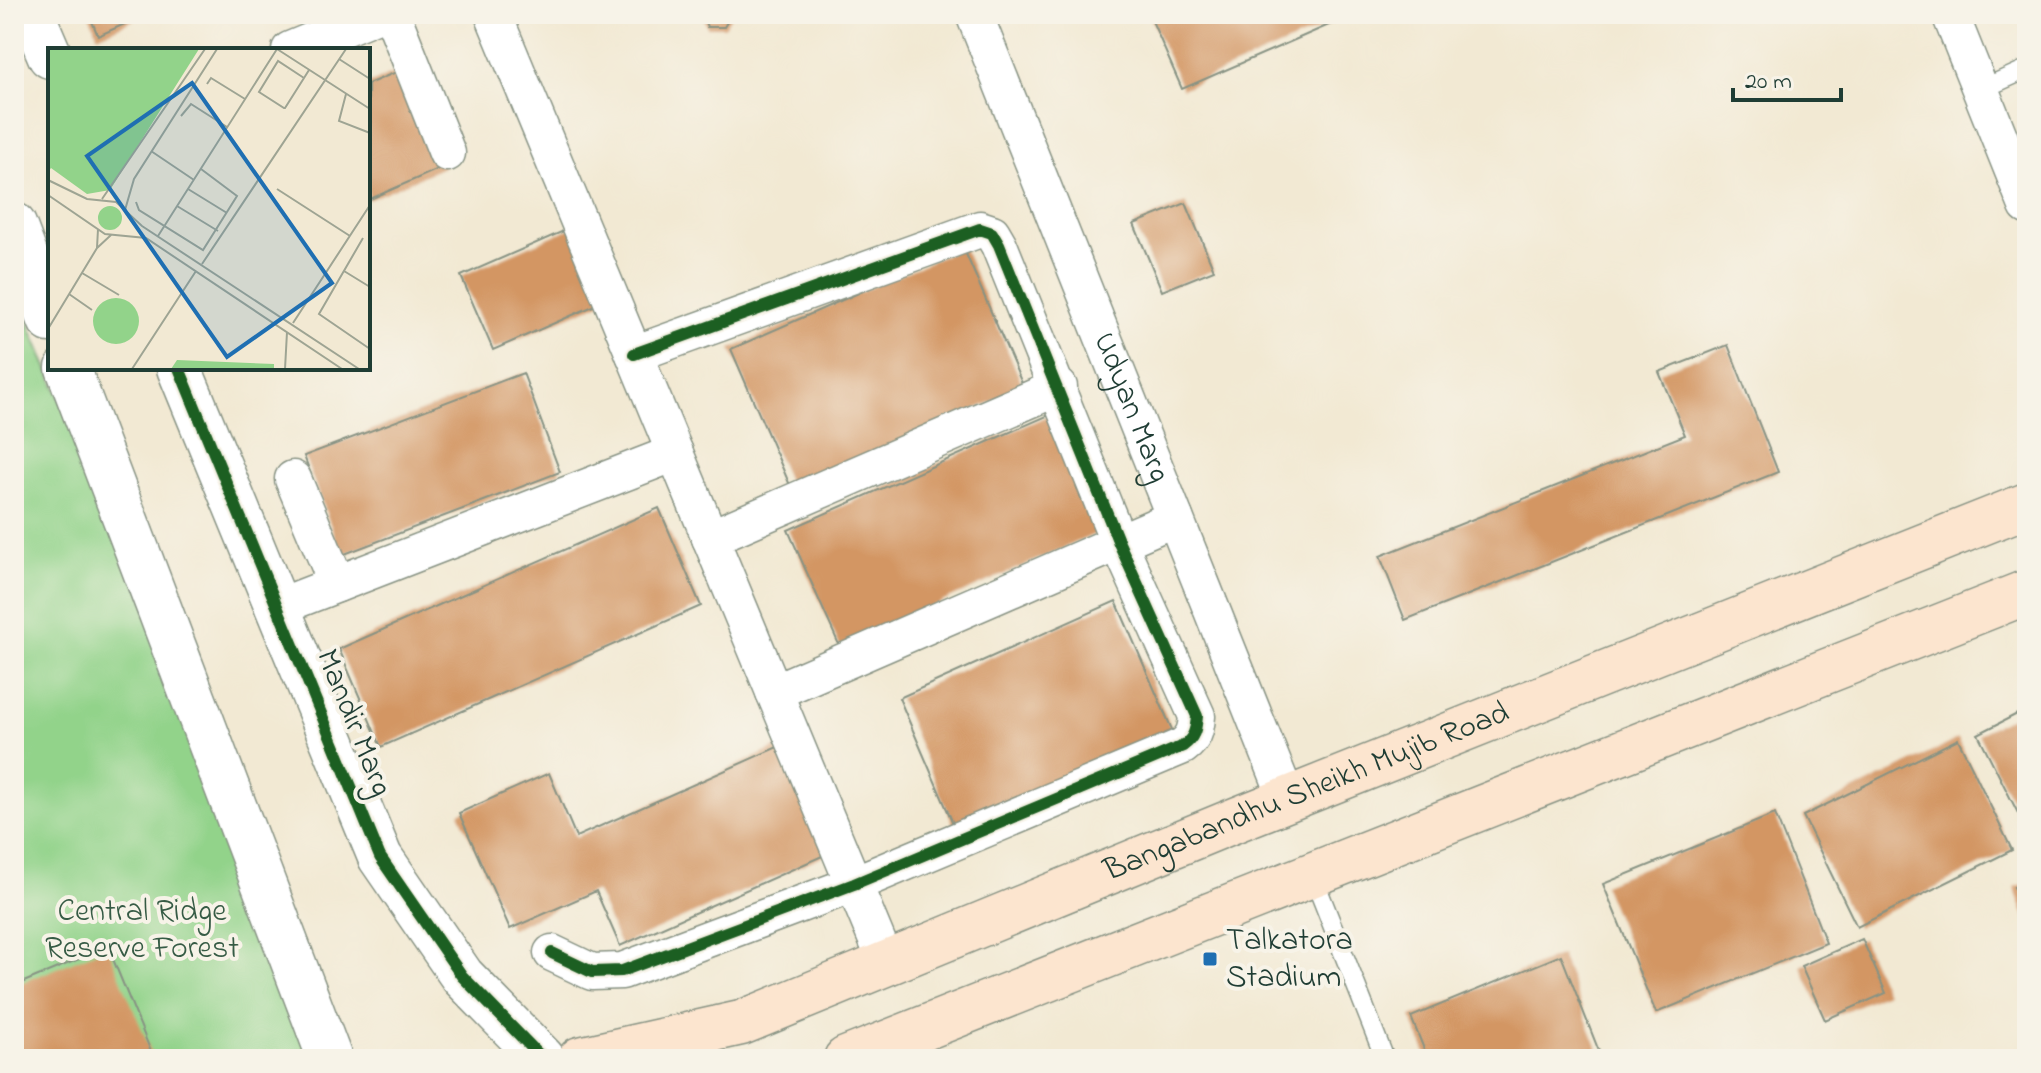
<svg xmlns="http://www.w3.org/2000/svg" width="2041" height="1073" viewBox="0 0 2041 1073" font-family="'Indie Flower',sans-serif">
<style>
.green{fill:#92d38a;stroke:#58885f;stroke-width:2}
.building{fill:#d39663}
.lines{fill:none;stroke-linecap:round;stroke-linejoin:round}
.service-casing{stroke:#889384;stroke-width:21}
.minor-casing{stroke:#889384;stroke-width:39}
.tertiary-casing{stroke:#889384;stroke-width:47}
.secondary-casing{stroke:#889384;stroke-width:47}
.service{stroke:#fff;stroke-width:18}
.minor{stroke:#fff;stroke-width:36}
.tertiary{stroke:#fff;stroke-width:44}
.secondary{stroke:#fce5cf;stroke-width:44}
.cycleway-casing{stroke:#f7f3e8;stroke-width:17}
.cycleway{stroke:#1b5e20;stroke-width:12}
.poi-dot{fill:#1f6fb2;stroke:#f7f3e8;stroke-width:3}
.labels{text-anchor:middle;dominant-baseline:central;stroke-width:8;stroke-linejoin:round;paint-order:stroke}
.street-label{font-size:32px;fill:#1f3d34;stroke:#f7f3e8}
.park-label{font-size:32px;fill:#365b45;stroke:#f7f3e8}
.poi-label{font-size:32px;fill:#1f3d34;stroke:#f7f3e8;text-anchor:start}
.inset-road{fill:none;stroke:#9ea493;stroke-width:2}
.view{fill:#1f6fb2;fill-opacity:0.15;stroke:#1f6fb2;stroke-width:4}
.inset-edge{fill:none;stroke:#1f3d34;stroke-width:4}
</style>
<rect width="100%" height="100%" fill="#f7f3e8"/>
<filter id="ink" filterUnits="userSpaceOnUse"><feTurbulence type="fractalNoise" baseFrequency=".0125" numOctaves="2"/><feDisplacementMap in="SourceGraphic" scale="16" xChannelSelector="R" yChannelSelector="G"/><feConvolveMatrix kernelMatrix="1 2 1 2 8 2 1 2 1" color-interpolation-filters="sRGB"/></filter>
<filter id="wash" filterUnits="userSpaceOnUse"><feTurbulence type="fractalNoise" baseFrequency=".006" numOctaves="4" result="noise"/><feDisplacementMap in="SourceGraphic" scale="32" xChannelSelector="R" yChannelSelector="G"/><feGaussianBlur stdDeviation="1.8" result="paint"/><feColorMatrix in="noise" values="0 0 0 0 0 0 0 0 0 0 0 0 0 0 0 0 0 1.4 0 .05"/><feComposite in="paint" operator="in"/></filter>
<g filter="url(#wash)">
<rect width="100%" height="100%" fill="#f2e9d3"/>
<path class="green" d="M14,288L336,1059H14Z"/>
<g id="blocks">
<path class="building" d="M89,14H147L98,36Z
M702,14H732L724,27H707Z
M1149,14H1354L1182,89Z
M401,70L443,167L368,200V84Z
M1186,203L1214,270L1162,291L1134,224Z
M575,226L607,300L493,350L461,276Z
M963,247L1024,388L792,490L731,349Z
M1728,345L1778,472L1405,620L1380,556L1685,435L1659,372Z
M523,373L560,472L342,555L304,456Z
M1049,415L1100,532L840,647L788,530Z
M659,508L701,606L381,747L339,649Z
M1116,601L1173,732L955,828L899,698Z
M2027,709V831L1978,734Z
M1958,739L2012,850L1857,927L1803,816Z
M782,745L829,853L620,946L596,891L510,929L459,813L549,773L576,837Z
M1775,814L1826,943L1656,1013L1603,884Z
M2027,883V922L2014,887Z
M1862,939L1886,993L1825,1020L1801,966Z
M108,947L154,1059H14V986Z
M1561,955L1602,1059H1428L1411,1017Z"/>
</g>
</g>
<g filter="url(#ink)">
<use href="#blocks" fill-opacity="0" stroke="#889384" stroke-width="2"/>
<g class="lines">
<defs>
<path id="service" d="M1980,90L2027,69
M1312,874L1385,1059"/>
<g id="minor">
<path d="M392,14L447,153"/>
<path d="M493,14L886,962"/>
<path id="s1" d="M974,14L1288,801"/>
<path d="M1950,14L2027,206"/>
<path d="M290,50L377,14"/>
<path d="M293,479L337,584"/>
<path d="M710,538L1059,387"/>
<path d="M278,607L675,453"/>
<path d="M774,692L1175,518"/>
<path d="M552,953L592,972L622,971L854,884L1183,746C1194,738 1196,730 1197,716L1119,543L999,245L992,233L980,229L634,354"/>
</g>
<path id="tertiary" d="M32,14L50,56
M14,225L50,320
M68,368L330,1059
M179,368L380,857L462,976L543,1059"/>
<g id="secondary">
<path id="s2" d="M580,1059L741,1023L1238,819L2027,505"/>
<path d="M846,1059L2027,592"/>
</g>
</defs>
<use href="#service" class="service-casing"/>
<use href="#minor" class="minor-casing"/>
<use href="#tertiary" class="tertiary-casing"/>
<use href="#secondary" class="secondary-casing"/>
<use href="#service" class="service"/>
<use href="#minor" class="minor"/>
<use href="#tertiary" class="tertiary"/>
<use href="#secondary" class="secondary"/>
<defs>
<path id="cycleway" d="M179,368L380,857L462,976L543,1059
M552,953L592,972L622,971L854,884L1183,746C1194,738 1196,730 1197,716L1119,543L999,245L992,233L980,229L634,354"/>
</defs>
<use href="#cycleway" class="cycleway-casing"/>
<use href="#cycleway" class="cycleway"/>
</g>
</g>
<rect class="poi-dot" x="1202" y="951" width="16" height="16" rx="4"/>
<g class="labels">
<g class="street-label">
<text stroke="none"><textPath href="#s1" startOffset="424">Udyan Marg</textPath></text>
<text transform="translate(353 723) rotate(68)">Mandir Marg</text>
<text stroke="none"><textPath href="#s2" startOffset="776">Bangabandhu Sheikh Mujib Road</textPath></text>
</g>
<g class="park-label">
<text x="142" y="912">Central Ridge<tspan x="142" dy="37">Reserve Forest</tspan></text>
</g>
<g class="poi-label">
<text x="1226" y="941">Talkatora<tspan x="1226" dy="37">Stadium</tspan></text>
</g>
</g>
<g transform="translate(48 48)">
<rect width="322" height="322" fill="#f2e9d3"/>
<path d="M0,1H151L62,142L39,146L3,120L0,124ZM50 170a12 12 0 1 1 24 0a12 12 0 1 1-24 0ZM45 273a23 23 0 1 1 46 0a23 23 0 1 1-46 0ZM129,312L226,316V321H123Z" fill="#92d38a"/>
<path class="inset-road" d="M229,1L322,61M291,11L322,31M256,30L230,13L211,44L236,60H237L256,30L261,22M159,36L163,30L197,51M298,46L291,73L322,85M133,68L143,56L179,79M103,103L146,132M0,132L39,151L68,154L94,178L311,321M140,141L179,165M229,141L302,188M0,147L57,186L98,190L294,321M54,151L157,1M88,154L91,162L155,202L189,148L153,121M129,158L170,183M77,162L86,131L169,1M50,181L49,200L63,187M110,188L229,1M315,190L271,266L322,301M154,216L298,1M296,223L322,239M34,225L71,247M21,246L44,262M245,275L322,157M0,281L49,200M84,321L148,223M237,321L239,284"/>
<path class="view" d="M144,35L284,235L179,309L39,108Z"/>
<rect width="322" height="322" class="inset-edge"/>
</g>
<rect width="2041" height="1073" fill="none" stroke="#f7f3e8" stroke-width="48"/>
<path d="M1733 88v12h108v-12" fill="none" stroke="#1f3d34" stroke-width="4"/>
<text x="1745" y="88" font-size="24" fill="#1f3d34" stroke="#f7f3e8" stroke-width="6" paint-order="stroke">20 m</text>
</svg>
